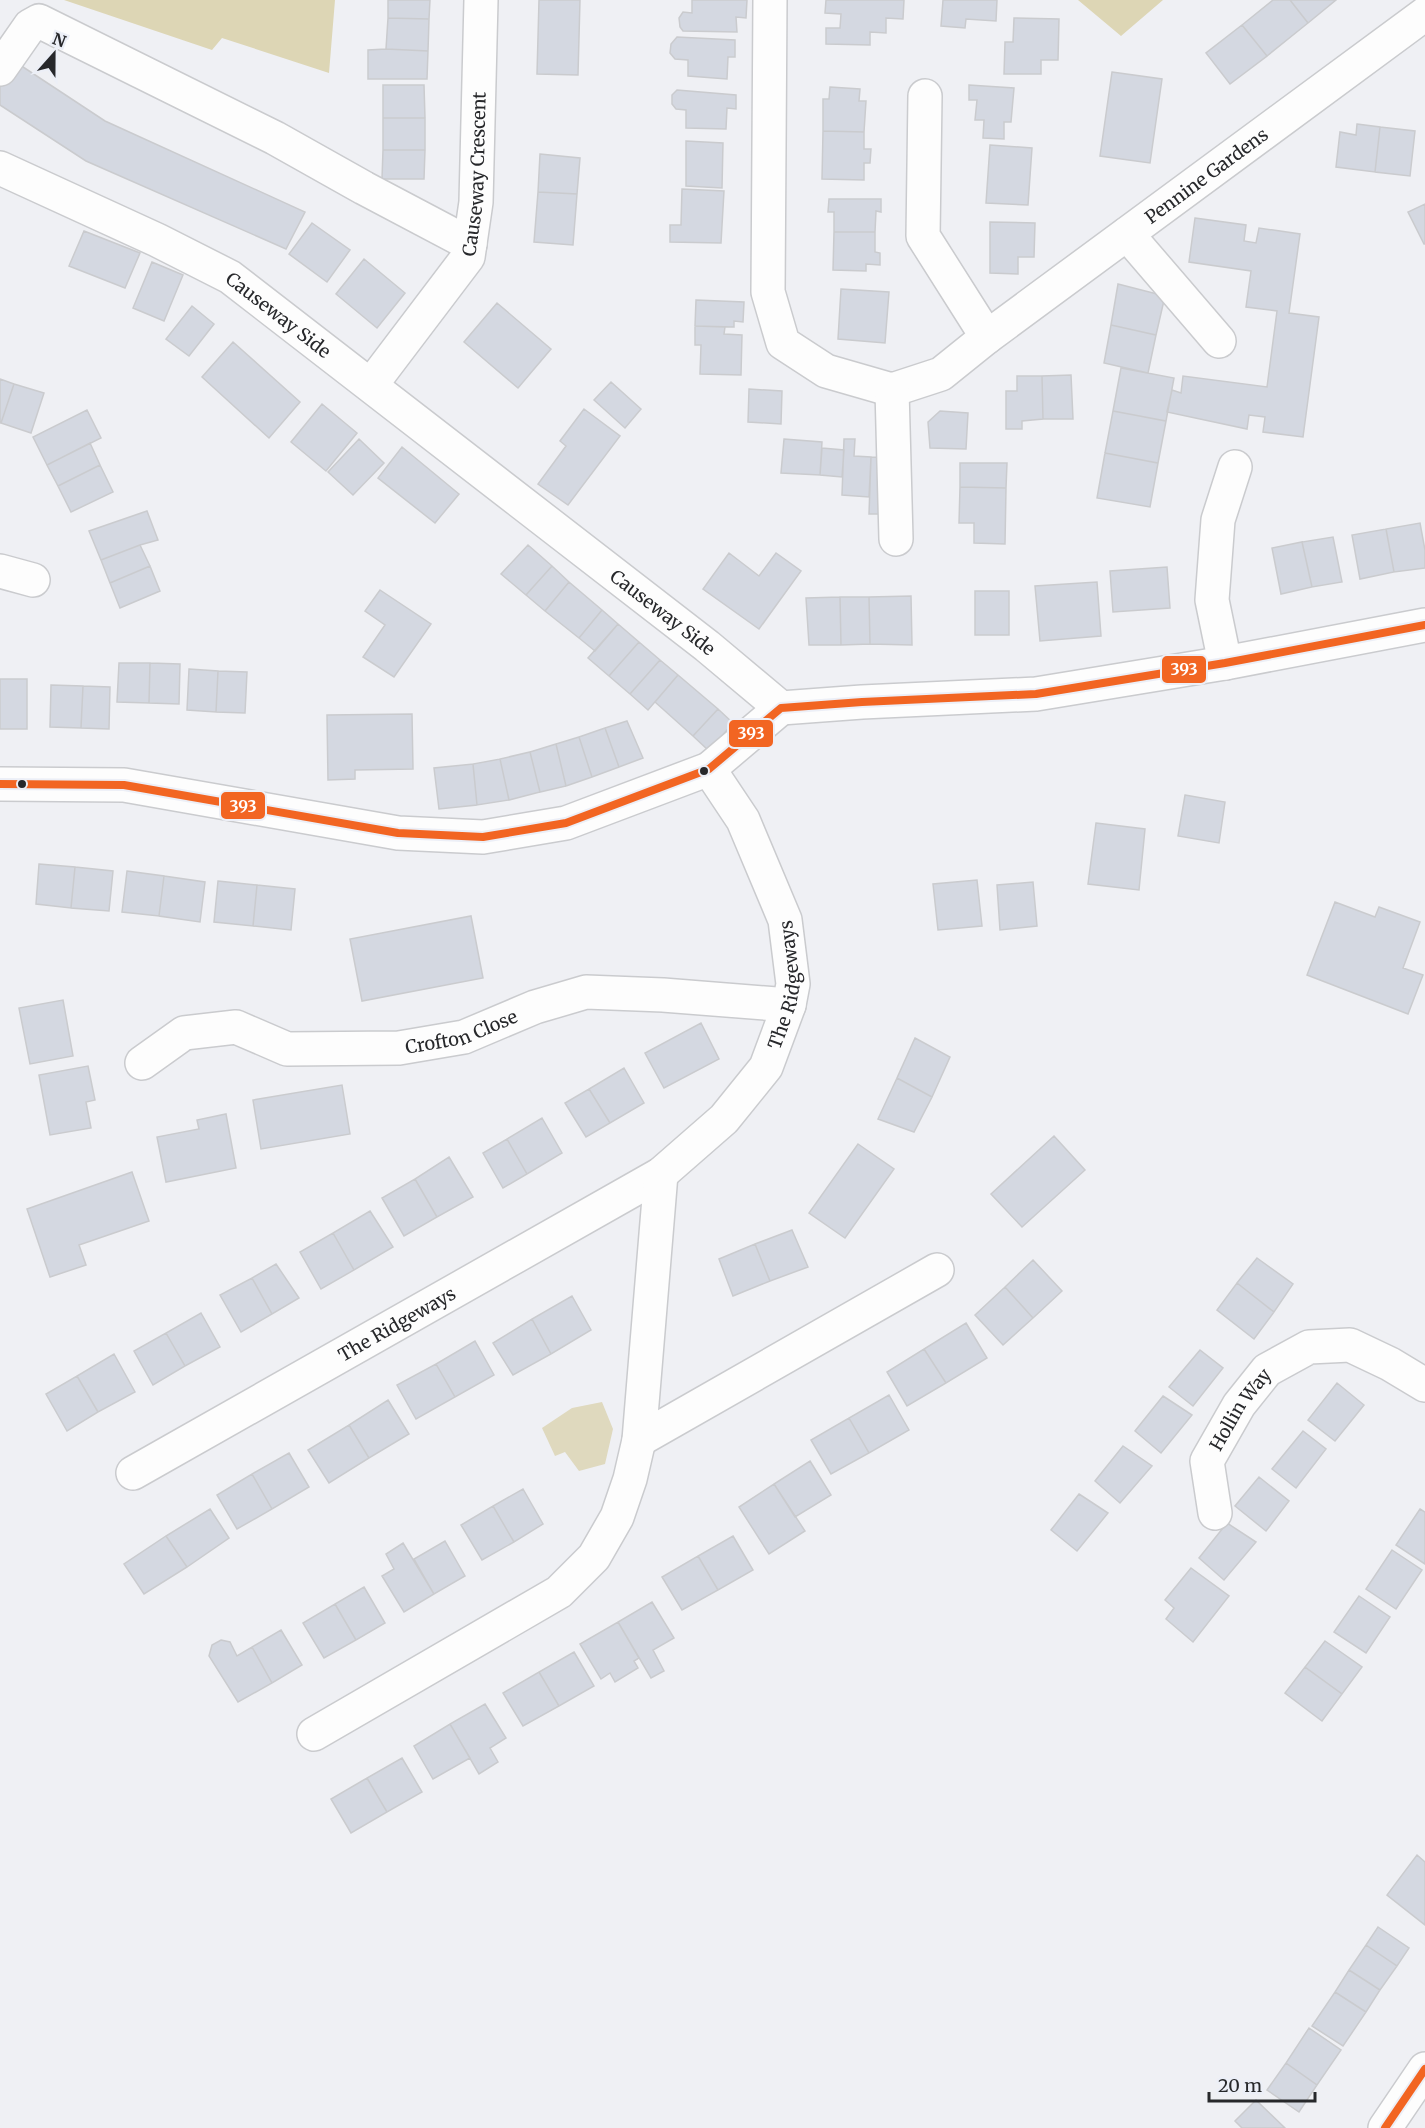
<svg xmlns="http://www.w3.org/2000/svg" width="1425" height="2128" viewBox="0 0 1425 2128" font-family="Merriweather,serif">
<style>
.green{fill:#dfd9be}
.forest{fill:#ddd6b5}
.building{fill:#d4d8e1;stroke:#cacbce;stroke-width:1.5}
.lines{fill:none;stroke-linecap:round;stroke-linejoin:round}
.minor-casing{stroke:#cacbce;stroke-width:36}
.minor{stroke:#fdfdfd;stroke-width:33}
.bus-1-casing{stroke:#eceff7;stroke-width:12}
.bus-1{stroke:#f26522;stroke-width:8}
.bus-dot{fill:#27282b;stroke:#eceff7;stroke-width:2}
.labels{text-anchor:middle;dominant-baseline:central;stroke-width:4.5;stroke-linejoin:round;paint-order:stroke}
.street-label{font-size:18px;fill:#27282b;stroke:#eceff7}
.line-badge{stroke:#eceff7;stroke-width:2}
.badge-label{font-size:16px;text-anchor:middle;font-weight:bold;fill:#fff}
</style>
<rect width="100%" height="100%" fill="#eff0f4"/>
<path class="green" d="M602,1402L613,1429L605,1464L579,1471L565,1452L555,1456L542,1428L572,1408Z"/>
<path class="forest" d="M64,0H335L329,73L222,38L212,50Z
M1078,0H1163L1121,36Z"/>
<path class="building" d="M388,0H430L429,19L388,18Z
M539,0H580L578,75L537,74Z
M692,0H747L746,18L736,17L737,32L683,31L680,27L679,18L683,12L692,13Z
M826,0H904L903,19L886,18V33L870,32V45L826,44V28H840L841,14L825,13Z
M943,0H997L996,21L966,19L965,28L941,26Z
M1273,0H1290L1308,23L1267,56L1242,25Z
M1290,0H1336L1308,23Z
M388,18L429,19L428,51L386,49Z
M1014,18L1059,19L1058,60H1041V74H1004L1005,42H1013Z
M1242,25L1267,56L1230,84L1206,53Z
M677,37L735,40V57H728L727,79L688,76V60L675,59L670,53L671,44Z
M386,49L428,51L427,79H368V50Z
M17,63L105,121L305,212L286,249L86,161L0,105V85Z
M1112,72L1162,79L1150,163L1100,156Z
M383,85H424L425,118H383Z
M969,85L1014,88L1011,122H1004V139L983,138L984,120H975L977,100H969Z
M830,87L860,89L859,101H866L864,132L823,131V99H829Z
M677,90L736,95V109L727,108L726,129L686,128V110L676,109L672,104V95Z
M383,118H425V150H383Z
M1357,124L1380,127L1375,172L1336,167L1340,132L1356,135Z
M1380,127L1415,131L1410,176L1375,172Z
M823,131L864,132V149H871L870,163H864V180L822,179Z
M686,141L723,143L722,188L686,186Z
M990,145L1032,148L1028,205L986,203Z
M383,150H425L424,179H382Z
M540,154L580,158L577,194L538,192Z
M682,189L724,191L721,243L670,242V225H681Z
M538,192L577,194L573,245L534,242Z
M829,199H881V212L876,211L875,232H834V212H828Z
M1425,204V244H1424L1408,212Z
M1195,218L1246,225L1244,241L1256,243L1259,228L1300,234L1289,313L1319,317L1303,437L1263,432L1265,417L1249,415L1247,429L1167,412L1172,390L1181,393L1183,376L1267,387L1277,311L1246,307L1251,271L1189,262Z
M990,222L1035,223L1034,257H1018V274L990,273Z
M312,223L350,250L327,282L289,254Z
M84,231L140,253L125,288L69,266Z
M834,232H875V252L880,253V265L866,264V271L833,270Z
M364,259L405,293L377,328L336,294Z
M152,262L183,275L164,321L133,308Z
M1118,284L1165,296L1156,335L1111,325Z
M841,289L889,292L885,343L838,339Z
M696,300L744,302L743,322L734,321V327L695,326Z
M497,303L551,349L518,388L464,342Z
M192,306L214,324L189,356L166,339Z
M1111,325L1156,335L1148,373L1104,363Z
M695,326L725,327L724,334L742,335L741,375L700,374L701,345H695Z
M233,342L300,402L269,438L202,377Z
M1121,368L1174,378L1166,421L1113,411Z
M1071,375L1073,419H1043L1042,376Z
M1017,376H1042L1043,419L1022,421V429H1006V391H1017Z
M0,379L14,384L1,423H0Z
M611,382L641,409L625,428L594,400Z
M14,384L44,393L31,433L1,423Z
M749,389L782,391L781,424L748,422Z
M322,404L357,433L326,471L291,442Z
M584,409L620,436L568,505L538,484L566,446L560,441Z
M87,410L101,438L47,465L33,437Z
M940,411L968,413L966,449L930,448L928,422Z
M1113,411L1166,421L1158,463L1105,453Z
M359,439L384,463L353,495L328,472Z
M784,439L822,442L820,475L781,473Z
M844,439H855L854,456L871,457L869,497L842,495Z
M90,443L100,465L58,486L47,465Z
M402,447L459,494L435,523L378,478Z
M822,448L844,450L842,477L820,475Z
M1105,453L1158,463L1150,507L1097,498Z
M871,457L891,458L889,514H869Z
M960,463H1007L1006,488L960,487Z
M100,465L113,492L71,512L58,486Z
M960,487L1006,488L1005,544L974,543V523H959Z
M147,511L158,540L140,545L101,560L89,531Z
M1420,523L1425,550V568L1394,572L1386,529Z
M1386,529L1394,572L1360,579L1352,535Z
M1333,537L1342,582L1312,587L1302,542Z
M1302,542L1312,587L1281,594L1272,548Z
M140,545L150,566L110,583L101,560Z
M528,545L552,566L526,595L501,574Z
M729,553L759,576L776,553L801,571L759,629L703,589Z
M150,566L160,591L120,608L110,583Z
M552,566L569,582L545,611L526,595Z
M1167,567L1170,608L1113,612L1110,571Z
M569,582L602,610L579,638L545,611Z
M1097,582L1101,636L1040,641L1035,586Z
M380,590L431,624L394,677L363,657L385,625L365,611Z
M975,591H1009V635H975Z
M911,596L912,645L870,644L869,597Z
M840,597L841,645H809L806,598Z
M840,597H869L870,644L841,645Z
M602,610L618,624L595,651L579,638Z
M618,624L639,642L609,676L588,658Z
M639,642L660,660L630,694L609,676Z
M660,660L678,675L648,710L630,694Z
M119,663H150L149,703L117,702Z
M150,663L180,664L179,704L149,703Z
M189,669L218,671L216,712L187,710Z
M218,671L247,672L245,713L216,712Z
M678,675L718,709L693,736L655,702Z
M0,679H27V729H0Z
M51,685L83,686L81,728L50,727Z
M83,686L110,687L109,729L81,728Z
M718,709L733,723L709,751L693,736Z
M412,714L413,769L355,770V779L328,780L327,715Z
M627,721L643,758L619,767L605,728Z
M605,728L619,767L592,777L579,737Z
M579,737L592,777L566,786L556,744Z
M556,744L566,786L540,792L530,752Z
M530,752L540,792L509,800L500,759Z
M500,759L509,800L477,805L473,764Z
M473,764L477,805L439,809L434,768Z
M1185,795L1225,802L1219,843L1178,836Z
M1096,823L1145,829L1139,890L1088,884Z
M39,864L75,867L71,908L36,904Z
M75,867L113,871L109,911L71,908Z
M127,871L164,876L159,916L122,912Z
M164,876L205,882L200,922L159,916Z
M977,880L982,926L938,930L933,884Z
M218,881L257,885L253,926L214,922Z
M1033,882L1037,926L1000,930L997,885Z
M257,885L295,889L291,930L253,926Z
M1335,902L1375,917L1379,907L1420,922L1403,968L1423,975L1408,1014L1307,975Z
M471,916L483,978L362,1001L350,939Z
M63,1000L73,1056L30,1064L19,1008Z
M701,1023L719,1059L664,1088L645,1053Z
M915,1038L950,1057L932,1097L897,1078Z
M88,1066L95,1100L86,1102L91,1128L50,1135L39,1075Z
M624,1068L644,1103L610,1123L589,1089Z
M897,1078L932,1097L914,1132L878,1119Z
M342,1085L350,1134L261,1149L253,1100Z
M589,1089L610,1123L586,1137L565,1103Z
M226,1114L236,1168L166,1182L157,1137L199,1129L197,1120Z
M542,1118L562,1153L527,1174L507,1139Z
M1054,1136L1085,1170L1022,1227L991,1194Z
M507,1139L527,1174L503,1188L483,1153Z
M858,1144L894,1169L845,1238L809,1213Z
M449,1157L473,1197L437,1217L415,1179Z
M132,1172L149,1221L79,1245L86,1265L50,1277L27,1209Z
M415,1179L437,1217L404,1236L382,1198Z
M370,1211L393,1247L354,1270L333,1233Z
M792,1230L808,1267L770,1281L755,1244Z
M333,1233L354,1270L321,1289L300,1252Z
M755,1244L770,1281L733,1296L719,1259Z
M1257,1258L1293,1284L1274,1312L1237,1283Z
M1033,1260L1062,1291L1033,1318L1005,1287Z
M276,1264L299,1298L272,1314L252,1278Z
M252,1278L272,1314L241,1332L220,1295Z
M1237,1283L1274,1312L1254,1339L1217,1310Z
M1005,1287L1033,1318L1003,1345L975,1315Z
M572,1296L591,1330L551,1354L532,1319Z
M201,1313L220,1347L185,1366L166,1333Z
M532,1319L551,1354L513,1375L493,1343Z
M966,1323L987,1358L946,1383L924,1349Z
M166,1333L185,1366L153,1385L134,1351Z
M475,1341L494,1375L455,1397L436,1364Z
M924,1349L946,1383L907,1406L887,1372Z
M1200,1350L1223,1368L1193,1406L1169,1387Z
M114,1354L135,1392L98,1412L77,1376Z
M436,1364L455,1397L416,1419L397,1385Z
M77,1376L98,1412L67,1431L46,1394Z
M1337,1383L1364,1405L1335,1441L1308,1420Z
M889,1395L909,1430L869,1453L849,1418Z
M1163,1396L1192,1415L1161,1453L1135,1431Z
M388,1400L409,1434L369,1458L349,1425Z
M849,1418L869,1453L831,1474L811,1440Z
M349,1425L369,1458L329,1483L308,1450Z
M1303,1431L1326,1449L1296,1488L1272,1469Z
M1123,1446L1152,1466L1120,1503L1095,1481Z
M289,1453L309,1487L272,1509L252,1474Z
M810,1461L831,1495L795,1517L774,1484Z
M252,1474L272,1509L237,1529L217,1495Z
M1259,1477L1289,1501L1266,1531L1235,1506Z
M774,1484L805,1531L769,1554L739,1507Z
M523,1489L543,1524L514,1542L493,1506Z
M1079,1494L1108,1513L1077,1551L1051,1530Z
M493,1506L514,1542L482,1560L461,1525Z
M210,1509L229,1538L187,1567L166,1536Z
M1420,1509L1425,1512V1564L1396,1545Z
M1227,1523L1256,1542L1224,1580L1199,1558Z
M166,1536L187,1567L144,1594L124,1564Z
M733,1536L753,1570L718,1590L698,1556Z
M445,1541L465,1576L434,1594L414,1559Z
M403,1543L434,1594L404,1612L382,1576L394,1569L386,1554Z
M1392,1550L1422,1570L1396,1609L1366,1589Z
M698,1556L718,1590L682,1610L662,1577Z
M1191,1568L1229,1596L1193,1642L1166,1619L1174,1608L1165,1600Z
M364,1587L385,1623L356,1640L335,1604Z
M1359,1596L1390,1617L1366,1653L1334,1632Z
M652,1602L674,1638L653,1650L664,1671L651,1678L618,1622Z
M335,1604L356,1640L324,1658L303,1623Z
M618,1622L639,1658L634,1661L638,1668L615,1682L610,1673L601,1679L580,1644Z
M281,1630L302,1665L272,1683L252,1647Z
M221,1640L230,1642L237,1656L252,1647L272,1683L238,1702L209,1656L212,1645Z
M1325,1641L1362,1667L1342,1694L1305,1667Z
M574,1652L594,1686L559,1706L539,1672Z
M1305,1667L1342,1694L1322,1721L1285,1693Z
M539,1672L559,1706L523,1726L503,1693Z
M485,1704L506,1738L490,1748L498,1762L479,1774L450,1724Z
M450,1724L470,1758L433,1779L414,1746Z
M402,1758L422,1792L387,1812L367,1778Z
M367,1778L387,1812L351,1833L331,1799Z
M1417,1855L1425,1862V1925L1387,1895Z
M1378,1927L1409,1948L1397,1966L1366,1945Z
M1366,1945L1397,1966L1380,1990L1349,1970Z
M1349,1970L1380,1990L1366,2012L1335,1992Z
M1335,1992L1366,2012L1343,2046L1312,2026Z
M1309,2028L1341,2050L1317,2085L1286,2063Z
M1286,2063L1317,2085L1299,2112L1267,2090Z
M1256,2100L1285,2128H1242L1235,2121Z"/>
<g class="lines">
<defs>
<g id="minor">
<path id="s1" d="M770,0L768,292L783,343L826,371L892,390L941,374L987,337L1425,14"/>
<path d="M0,69L30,26L39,21L275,138L364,188L470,244"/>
<path d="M925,96L923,236L987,337"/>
<path id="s2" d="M0,168L157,240L230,277L707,646L781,708L862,702L1036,694L1225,663L1425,625"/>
<path d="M1127,234L1219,341"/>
<path id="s3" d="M371,385L468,257L476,202L481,0"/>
<path d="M892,390L896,539"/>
<path d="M0,571L33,580"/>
<path d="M1225,663L1212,600L1218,520L1235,467"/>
<path d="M0,784L124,785L398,833L483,837L566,823L709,769L781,708"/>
<path id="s4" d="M142,1063L184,1033L236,1027L287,1049L399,1048L464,1037L535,1007L586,992L663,995L789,1005"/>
<path d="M639,1440L937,1270"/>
<path id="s5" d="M133,1473L661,1174L724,1119L766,1067L789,1005L793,984L785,920L743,820L709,769"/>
<path id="s6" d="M1215,1513L1207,1461L1239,1405L1267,1370L1309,1347L1350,1345L1390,1364L1425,1385"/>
<path d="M314,1734L559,1592L594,1557L617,1517L630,1479L639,1440L661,1174"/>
<path d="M1385,2128L1425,2069"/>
</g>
</defs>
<use href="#minor" class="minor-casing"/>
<use href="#minor" class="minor"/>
<defs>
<path id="bus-1" d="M0,784L124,785L398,833L483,837L566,823L709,769L781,708L862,702L1036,694L1225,663L1425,625
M1385,2128L1425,2069"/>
</defs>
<use href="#bus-1" class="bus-1-casing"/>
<use href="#bus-1" class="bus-1"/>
</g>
<g class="bus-dot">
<circle cx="704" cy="771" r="5"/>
<circle cx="22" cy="784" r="5"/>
</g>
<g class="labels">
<g class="street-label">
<text stroke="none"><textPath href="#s3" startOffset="244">Causeway Crescent</textPath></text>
<text stroke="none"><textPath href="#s1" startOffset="848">Pennine Gardens</textPath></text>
<text stroke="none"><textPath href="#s2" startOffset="316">Causeway Side</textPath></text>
<text stroke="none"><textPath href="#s2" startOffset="802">Causeway Side</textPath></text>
<text stroke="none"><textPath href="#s5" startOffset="843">The Ridgeways</textPath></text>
<text stroke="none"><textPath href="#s4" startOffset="336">Crofton Close</textPath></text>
<text stroke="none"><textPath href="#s5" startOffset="303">The Ridgeways</textPath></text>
<text stroke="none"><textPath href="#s6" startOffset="114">Hollin Way</textPath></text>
</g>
</g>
<g class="line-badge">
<rect x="1161" y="655" width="46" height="29" rx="6" fill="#f26522"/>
<rect x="728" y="719" width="46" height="29" rx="6" fill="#f26522"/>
<rect x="220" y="791" width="46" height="29" rx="6" fill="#f26522"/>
</g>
<g class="badge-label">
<text x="1184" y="675">393</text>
<text x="751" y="739">393</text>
<text x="243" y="812">393</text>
</g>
<g transform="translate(54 54) rotate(21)" stroke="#eceff7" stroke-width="4.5" paint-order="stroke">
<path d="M0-4.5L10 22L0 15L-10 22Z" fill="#27282b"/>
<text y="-9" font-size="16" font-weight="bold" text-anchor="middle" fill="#27282b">N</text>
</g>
<path d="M1209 2092v9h106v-9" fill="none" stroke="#27282b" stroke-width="3"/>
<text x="1218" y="2092" font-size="18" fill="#27282b" stroke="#eceff7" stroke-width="4.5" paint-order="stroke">20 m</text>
</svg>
